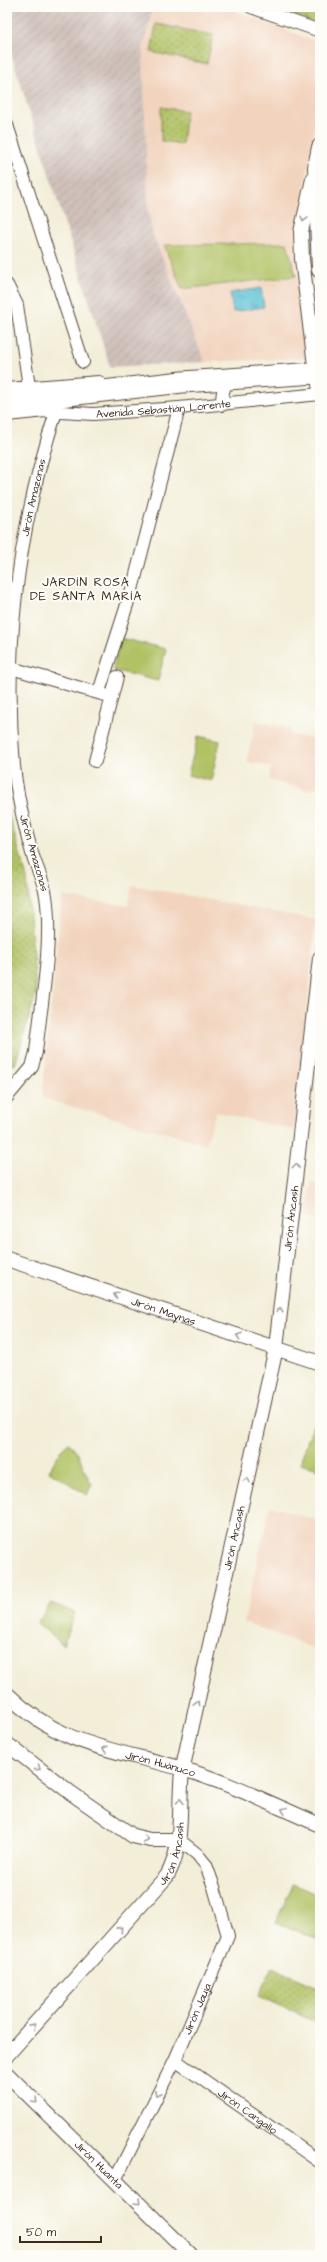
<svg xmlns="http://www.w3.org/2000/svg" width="327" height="2262" viewBox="0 0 327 2262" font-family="'Architects Daughter',sans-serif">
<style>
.built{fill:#f2d4be}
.industrial{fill:url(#industrial-furrows)}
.grass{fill:url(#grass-dots);stroke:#767642}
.garden{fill:#b1c265;stroke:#767642}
.water{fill:url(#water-ripples);stroke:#4a747a}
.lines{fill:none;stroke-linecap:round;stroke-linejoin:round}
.minor-casing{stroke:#57473a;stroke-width:14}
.tertiary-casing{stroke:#57473a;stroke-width:16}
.secondary-casing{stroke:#57473a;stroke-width:18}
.motorway-casing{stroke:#57473a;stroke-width:23}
.minor{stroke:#fff;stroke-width:12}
.tertiary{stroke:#fff;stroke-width:14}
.secondary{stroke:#fff;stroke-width:16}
.motorway{stroke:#fff;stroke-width:21}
.oneway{stroke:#a79f9a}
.labels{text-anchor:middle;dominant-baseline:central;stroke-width:4;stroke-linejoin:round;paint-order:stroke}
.street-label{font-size:11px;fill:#3b2a1e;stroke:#fdfcf7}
.neighbourhood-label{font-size:12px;letter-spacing:1px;fill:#3b2a1e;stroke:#fdfcf7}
</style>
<defs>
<pattern id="industrial-furrows" width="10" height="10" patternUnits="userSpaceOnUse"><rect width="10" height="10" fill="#cfc0ba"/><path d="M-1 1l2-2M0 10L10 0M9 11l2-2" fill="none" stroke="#b3a59f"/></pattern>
<pattern id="grass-dots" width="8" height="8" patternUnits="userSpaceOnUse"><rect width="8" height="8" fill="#b1c265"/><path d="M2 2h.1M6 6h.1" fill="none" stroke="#919e53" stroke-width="1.8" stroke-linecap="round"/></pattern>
<pattern id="water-ripples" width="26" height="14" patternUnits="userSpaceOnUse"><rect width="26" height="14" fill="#58bfd5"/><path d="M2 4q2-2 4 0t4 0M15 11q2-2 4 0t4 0" fill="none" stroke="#4a9bac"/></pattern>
</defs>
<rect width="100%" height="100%" fill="#fdfcf7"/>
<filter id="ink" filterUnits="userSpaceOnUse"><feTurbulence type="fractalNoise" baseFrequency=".025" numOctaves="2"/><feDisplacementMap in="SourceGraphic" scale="8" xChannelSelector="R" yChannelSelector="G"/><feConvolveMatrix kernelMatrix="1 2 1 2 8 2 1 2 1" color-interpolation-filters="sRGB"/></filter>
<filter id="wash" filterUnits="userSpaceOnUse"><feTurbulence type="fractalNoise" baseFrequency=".012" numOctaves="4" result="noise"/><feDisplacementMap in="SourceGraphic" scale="16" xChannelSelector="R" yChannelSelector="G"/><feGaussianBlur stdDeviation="0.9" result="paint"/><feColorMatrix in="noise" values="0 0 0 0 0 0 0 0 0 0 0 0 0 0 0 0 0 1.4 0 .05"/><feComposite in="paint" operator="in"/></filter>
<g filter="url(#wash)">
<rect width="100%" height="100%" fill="#f3eed8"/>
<path class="built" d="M153,7H225L320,43V103L296,234V266L307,358L205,362L153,235L148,208L143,50Z
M255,721L291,728L290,735L320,739V788L308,790L269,780L271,767L247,762Z
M132,885L316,920L294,1130L216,1112L206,1144L42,1098L62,896L128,906Z
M311,1182L320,1184V1221L307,1217Z
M270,1506L320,1521V1651L244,1622Z"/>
<path class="industrial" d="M7,7H153L143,50L148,209L153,235L205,362L110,367L7,41Z"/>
<path class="grass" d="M271,7H320V25Z
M156,24L213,35L207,64L151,52Z
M161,107L186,111L182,144L161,141Z
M7,808L27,878L36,994L15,1065L7,1063Z
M272,1967L320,1988V2024L258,1996Z"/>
<path class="garden" d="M287,243L296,276L182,289L164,245Z
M120,638L166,649L158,681L113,670Z
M198,736L220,741L211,781L188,775Z
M313,1425L320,1427V1470L300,1463Z
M69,1443C82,1453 82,1471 92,1484L87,1495L49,1471L61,1450Z
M51,1603L75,1613L63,1645L37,1623Z
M293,1884L320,1896V1929L316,1939L276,1922Z"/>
<path class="water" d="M261,288L264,307L233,312L230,293Z"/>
</g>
<g filter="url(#ink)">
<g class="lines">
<defs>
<g id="minor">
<path d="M251,7L320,31"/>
<path d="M7,125L83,362"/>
<path d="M7,285L17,305L29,387"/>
<path d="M7,389L99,382"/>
<path d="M222,405C222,393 223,387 231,377"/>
<path id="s1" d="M7,415L45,411L93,414L179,408L320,394"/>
<path d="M11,668L112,697"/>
<path d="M99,692L133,586L179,408"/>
<path d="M95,761L117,677"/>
<path id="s2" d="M7,1097L32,1067L36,1052C41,1005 53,942 46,896C44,881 36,867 32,853C24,825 17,795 14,766C3,646 19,526 56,412"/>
<path id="s3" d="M175,2060L320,2162"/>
<path id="s4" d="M115,2180L175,2060L228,1936L214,1887L206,1865L197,1854L179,1840"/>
</g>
<g id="tertiary">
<path d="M313,179L301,232L302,259L315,366L320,389"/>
<path id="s5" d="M7,1259L320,1363"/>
<path id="s6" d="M7,1694C61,1747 115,1749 183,1769C230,1783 275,1806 320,1825"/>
<path d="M7,1744L71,1793L133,1836L150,1840H179"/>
<path id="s7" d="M7,2055L167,1876C183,1848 179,1816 181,1785C181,1776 183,1766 185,1757L276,1348L320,958"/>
<path id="s8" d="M7,2074L191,2255"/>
</g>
<path id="secondary" d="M320,147L316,167L320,270"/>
<path id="motorway" d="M7,402L182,382L316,373"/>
</defs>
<use href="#minor" class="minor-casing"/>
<use href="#tertiary" class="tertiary-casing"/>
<use href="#secondary" class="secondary-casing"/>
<use href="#motorway" class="motorway-casing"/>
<use href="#minor" class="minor"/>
<use href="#tertiary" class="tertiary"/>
<use href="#secondary" class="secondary"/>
<use href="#motorway" class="motorway"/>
</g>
<defs><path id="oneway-chevron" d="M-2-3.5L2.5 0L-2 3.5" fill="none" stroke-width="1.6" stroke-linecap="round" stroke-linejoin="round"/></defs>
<g class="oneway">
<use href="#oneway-chevron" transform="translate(304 219) rotate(102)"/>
<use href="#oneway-chevron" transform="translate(296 1166) rotate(-84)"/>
<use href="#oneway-chevron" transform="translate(116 1295) rotate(-161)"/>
<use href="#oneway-chevron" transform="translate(280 1310) rotate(-84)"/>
<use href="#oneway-chevron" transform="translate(239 1336) rotate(-162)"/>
<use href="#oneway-chevron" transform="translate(247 1480) rotate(-77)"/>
<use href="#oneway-chevron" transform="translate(197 1703) rotate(-77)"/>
<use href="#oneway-chevron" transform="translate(105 1749) rotate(-164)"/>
<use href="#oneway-chevron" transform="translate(38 1768) rotate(37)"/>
<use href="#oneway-chevron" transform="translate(180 1801) rotate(-89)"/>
<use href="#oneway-chevron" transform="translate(284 1810) rotate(-157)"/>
<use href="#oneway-chevron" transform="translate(146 1839) rotate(10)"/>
<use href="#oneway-chevron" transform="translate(120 1929) rotate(-48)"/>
<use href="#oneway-chevron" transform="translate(33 2026) rotate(-48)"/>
<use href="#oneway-chevron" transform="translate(158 2094) rotate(117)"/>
<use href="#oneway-chevron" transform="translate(35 2101) rotate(45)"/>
<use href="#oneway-chevron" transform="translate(138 2202) rotate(44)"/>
</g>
</g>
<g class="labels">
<g class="street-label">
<text stroke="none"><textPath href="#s1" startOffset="157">Avenida Sebastián Lorente</textPath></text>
<text stroke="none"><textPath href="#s2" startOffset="616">Jirón Amazonas</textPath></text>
<text transform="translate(34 853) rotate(74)">Jirón Amazonas</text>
<text stroke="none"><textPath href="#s7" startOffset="911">Jirón Áncash</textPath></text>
<text stroke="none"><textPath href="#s5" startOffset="165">Jirón Maynas</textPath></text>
<text stroke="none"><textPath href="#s7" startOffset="586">Jirón Áncash</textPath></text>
<text stroke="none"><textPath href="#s6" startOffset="171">Jirón Huánuco</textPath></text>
<text stroke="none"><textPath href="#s7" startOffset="263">Jirón Áncash</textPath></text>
<text stroke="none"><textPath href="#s4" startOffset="190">Jirón Jauja</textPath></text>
<text stroke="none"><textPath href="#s3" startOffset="89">Jirón Cangallo</textPath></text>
<text stroke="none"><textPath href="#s8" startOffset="129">Jirón Huanta</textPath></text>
</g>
<g class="neighbourhood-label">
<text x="86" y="582">JARDÍN ROSA<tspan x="86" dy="14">DE SANTA MARÍA</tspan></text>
</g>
</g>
<rect width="327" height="2262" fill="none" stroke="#fdfcf7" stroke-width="24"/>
<path d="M20 2236v6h81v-6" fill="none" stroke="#3b2a1e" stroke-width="2"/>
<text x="26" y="2236" font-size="12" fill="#3b2a1e" stroke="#fdfcf7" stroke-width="3" paint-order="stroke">50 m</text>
</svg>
